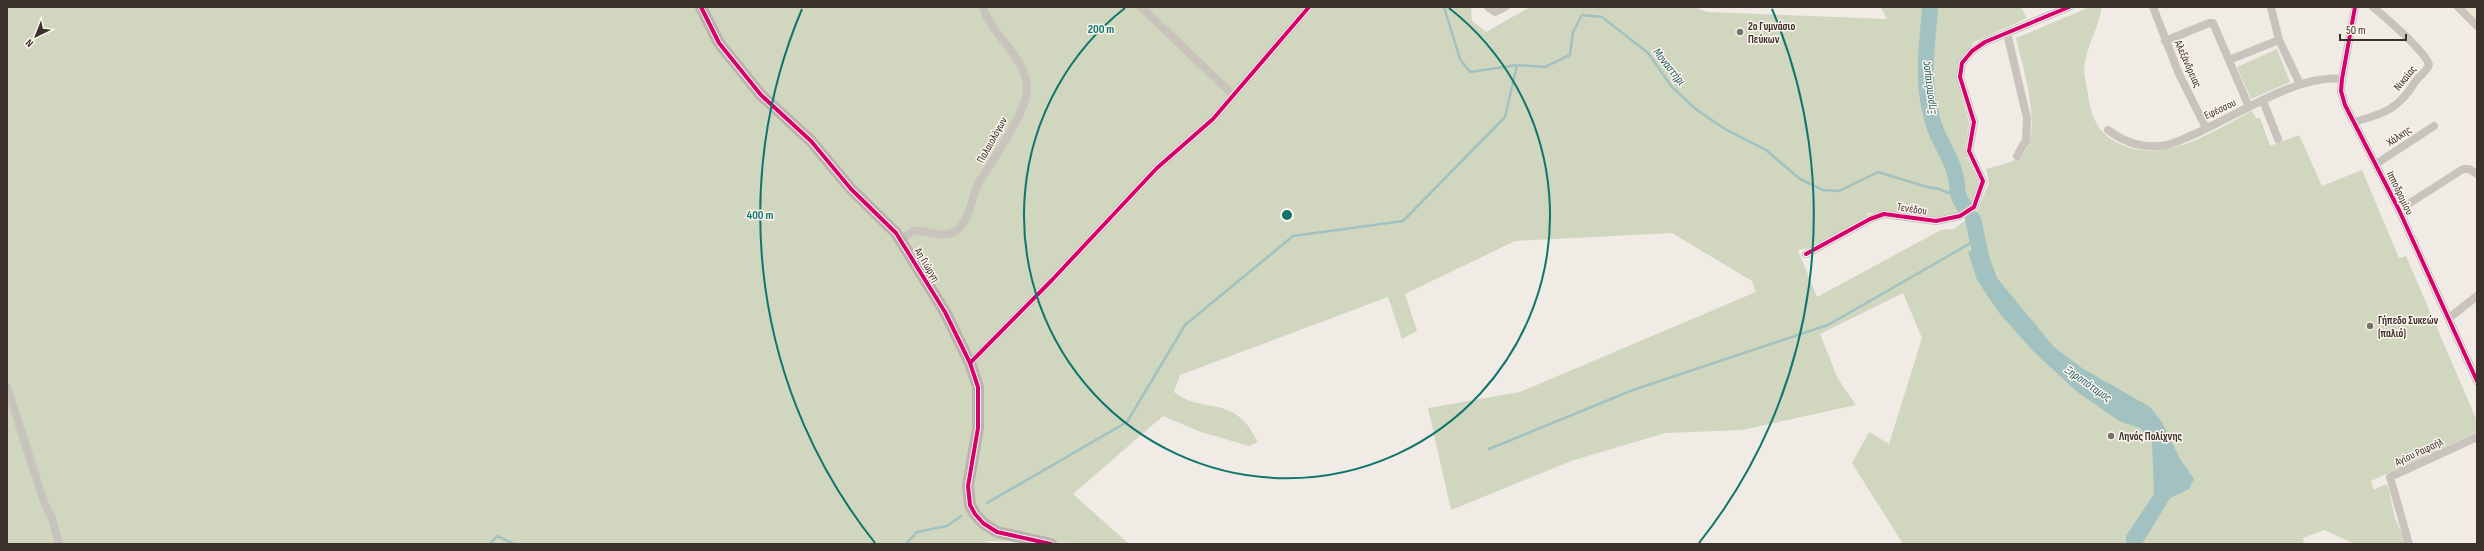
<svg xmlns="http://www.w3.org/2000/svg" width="2484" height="551" viewBox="0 0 2484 551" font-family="'Sofia Sans Condensed',sans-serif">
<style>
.green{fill:#d1d6bf}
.plaza{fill:#eee3d5}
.water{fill:#a1c2c1}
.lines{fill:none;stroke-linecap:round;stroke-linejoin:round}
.stream{stroke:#a1c2c1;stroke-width:2.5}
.river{stroke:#a1c2c1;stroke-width:16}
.street{stroke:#c9c3be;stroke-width:8}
.secondary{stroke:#bab3ae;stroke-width:12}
.cycleway-casing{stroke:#fbf5ee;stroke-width:6}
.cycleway{stroke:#d6006c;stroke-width:4}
.ring{fill:none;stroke:#0f766e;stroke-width:2}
.poi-dot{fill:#7a716c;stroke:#fbf5ee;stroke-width:1.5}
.labels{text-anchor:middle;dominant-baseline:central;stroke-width:3;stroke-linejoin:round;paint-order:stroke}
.poi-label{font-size:11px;font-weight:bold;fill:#3b302b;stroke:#fbf5ee;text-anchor:start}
.street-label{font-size:11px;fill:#3b302b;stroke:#fbf5ee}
.water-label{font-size:12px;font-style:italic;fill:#1f5a5e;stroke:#fbf5ee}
.centre{fill:#0f766e;stroke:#fbf5ee;stroke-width:2}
.ring-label{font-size:12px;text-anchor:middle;font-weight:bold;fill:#0f766e;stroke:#fbf5ee;stroke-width:3;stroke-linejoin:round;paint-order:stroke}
</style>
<rect width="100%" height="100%" fill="#f0ebe5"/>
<path class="green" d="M7,7H1471L1472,21L1486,32L1530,7H1693L1708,12L1887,19L1881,7H2021L2027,18L1974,42L1957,66V80L1969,123L1965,148L1967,158L1978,180C1977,187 1975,205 1968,209C1946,227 1895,211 1868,213L1865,221L1812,247L1798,250L1817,297L1941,230L1954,229L1977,211L1989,183L1986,169C1996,166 2010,164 2018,158C2047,138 2022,66 2016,38L2090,7H2102C2099,27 2088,43 2085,62C2082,73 2088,90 2089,101C2092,119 2100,134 2116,142C2163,167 2211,132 2252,111L2256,118H2260L2270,146L2299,135L2322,186L2362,170L2399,258L2406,256L2477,421V432L2371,481L2374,490L2385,484L2388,486L2395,519L2407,544H2355L2324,530L2303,538L2304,544H1903L1852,463L1869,432L1889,444L1922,338L1903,293L1820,334L1838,379L1856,405L1742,430L1665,433L1571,461L1451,510L1428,408L1520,392L1756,292L1752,281L1672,233L1515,241L1405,294L1417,331L1402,339L1388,297L1180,375L1174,392C1195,410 1224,400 1244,421C1250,427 1254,436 1258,442L1249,446L1201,432L1163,416L1073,494L1129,544L984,541L993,544H7Z
M2277,49L2290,82L2251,99L2237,67Z"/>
<path class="plaza" d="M2458,7H2477V26Z"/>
<path class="water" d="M1984,242L1997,278L2054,347L2082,368L2150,407L2162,422L2180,459L2194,479L2189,489L2170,498L2142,544H2126V536L2154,494L2152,441L2140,428L2119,421L2076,391L2034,352L2000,314L1977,280L1968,252Z"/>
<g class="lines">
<path class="stream" d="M1444,7L1460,59L1470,72L1517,65L1545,67L1570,55L1573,32L1582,15L1602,17L1648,53L1672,87L1697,110L1725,129L1766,150L1800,179L1823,190L1839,191L1878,172L1927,187L1939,189L1957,196
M1489,449L1633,390L1828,325L1976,240
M987,503L1127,422L1185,325L1293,236L1403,221L1505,117L1517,65
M490,544L497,536L514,544
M906,544L917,532L947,526L961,516"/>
<path class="river" d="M1930,7C1927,49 1921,80 1933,122C1938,140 1950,155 1955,173C1960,191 1953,190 1966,209
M1973,219L1983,266"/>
<path class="street" d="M1141,7L1232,94
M1488,7L1495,12L1505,7
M2153,7L2179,74L2206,128
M2271,7L2279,40L2300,84
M2355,7L2342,79L2341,91L2345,105L2399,210L2477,381
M2458,7L2477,26
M2007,33L2027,118L2026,140L2017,156
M2165,41L2209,23H2213L2249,107
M2229,60L2279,40
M2263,101L2278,139
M2354,122C2383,114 2399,109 2415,82C2419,76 2426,72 2429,65C2427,53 2384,16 2373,7
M2108,130C2125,143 2145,149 2167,145C2218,130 2290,73 2342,79
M2376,164L2434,126
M2399,210L2463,169H2469L2477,174
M901,240L913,231C925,229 942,239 954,232C971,222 970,200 978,184C990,164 1031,107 1027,85C1023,54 992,36 983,7
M1806,254L1870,219L1884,214L1936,221L1960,216L1974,207L1983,181L1969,151L1974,122L1960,77L1962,63L1972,51L1985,42L2069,7
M2449,318L2477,296
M970,363L1052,280L1157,168L1213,119L1309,7
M7,387L44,502L52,518L59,544
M2409,544L2390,477L2477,437"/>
<path class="secondary" d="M701,7L719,43L761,95L811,141L851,189L896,233L945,312L970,363L978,387V428L968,486L970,505L975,514L983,523L997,532L1051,544"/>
<defs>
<path id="cycleway" d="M701,7L719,43L761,95L811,141L851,189L896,233L945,312L970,363L978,387V428L968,486L970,505L975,514L983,523L997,532L1051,544
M2355,7L2342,79L2341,91L2345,105L2399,210L2477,381
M1806,254L1870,219L1884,214L1936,221L1960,216L1974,207L1983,181L1969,151L1974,122L1960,77L1962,63L1972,51L1985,42L2069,7
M970,363L1052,280L1157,168L1213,119L1309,7"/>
</defs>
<use href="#cycleway" class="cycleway-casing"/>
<use href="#cycleway" class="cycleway"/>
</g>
<g class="ring">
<path d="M1449 8A263 263 0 1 1 1125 8"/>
<path d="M875 543A527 527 0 0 1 802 9M1772 9A527 527 0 0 1 1699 543"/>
</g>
<g class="poi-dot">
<circle cx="1740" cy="32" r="4"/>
<circle cx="2370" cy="326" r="4"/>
<circle cx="2111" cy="436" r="4"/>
</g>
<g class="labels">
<g class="poi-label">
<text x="1748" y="26">2ο Γυμνάσιο<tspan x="1748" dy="13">Πεύκων</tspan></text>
<text x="2378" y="320">Γήπεδο Συκεών<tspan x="2378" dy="13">(παλιό)</tspan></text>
<text x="2119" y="436">Ληνός Πολίχνης</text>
</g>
<g class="street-label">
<text transform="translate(2188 64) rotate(66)">Αλεξάνδρειας</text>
<text transform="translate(2405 78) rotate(-51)">Νικαίας</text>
<text transform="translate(2220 109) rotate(-25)">Εφέσσου</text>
<text transform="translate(2399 136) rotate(-34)">Χάλκης</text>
<text transform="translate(992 140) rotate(-61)">Παλαιολόγων</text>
<text transform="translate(2400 193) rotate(64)">Ιπποδρομίου</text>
<text transform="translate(1912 209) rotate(9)">Τενέδου</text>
<text transform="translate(927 265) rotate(59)">Άη Γιώργη</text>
<text transform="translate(2419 452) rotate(-25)">Αγίου Ραφαήλ</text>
</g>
<g class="water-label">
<text transform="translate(1669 67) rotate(51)">Μοναστήρι</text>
<text transform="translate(1929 88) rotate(-97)">Ξηροπόταμος</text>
<text transform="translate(2088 384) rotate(35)">Ξηροπόταμος</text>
</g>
</g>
<circle cx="1287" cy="215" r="6" class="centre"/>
<g class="ring-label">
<text x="1101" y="33">200 m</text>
<text x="760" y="219">400 m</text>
</g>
<rect width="2484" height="551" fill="none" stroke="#3b302b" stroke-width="16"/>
<g transform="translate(36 36) rotate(223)" stroke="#fbf5ee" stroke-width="3" paint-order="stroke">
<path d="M0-3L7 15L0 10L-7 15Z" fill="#3b302b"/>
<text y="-6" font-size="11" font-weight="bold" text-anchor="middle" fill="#3b302b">N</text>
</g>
<path d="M2340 34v6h66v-6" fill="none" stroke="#3b302b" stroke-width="2"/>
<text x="2346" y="34" font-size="12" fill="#3b302b" stroke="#fbf5ee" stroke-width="3" paint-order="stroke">50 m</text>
</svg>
